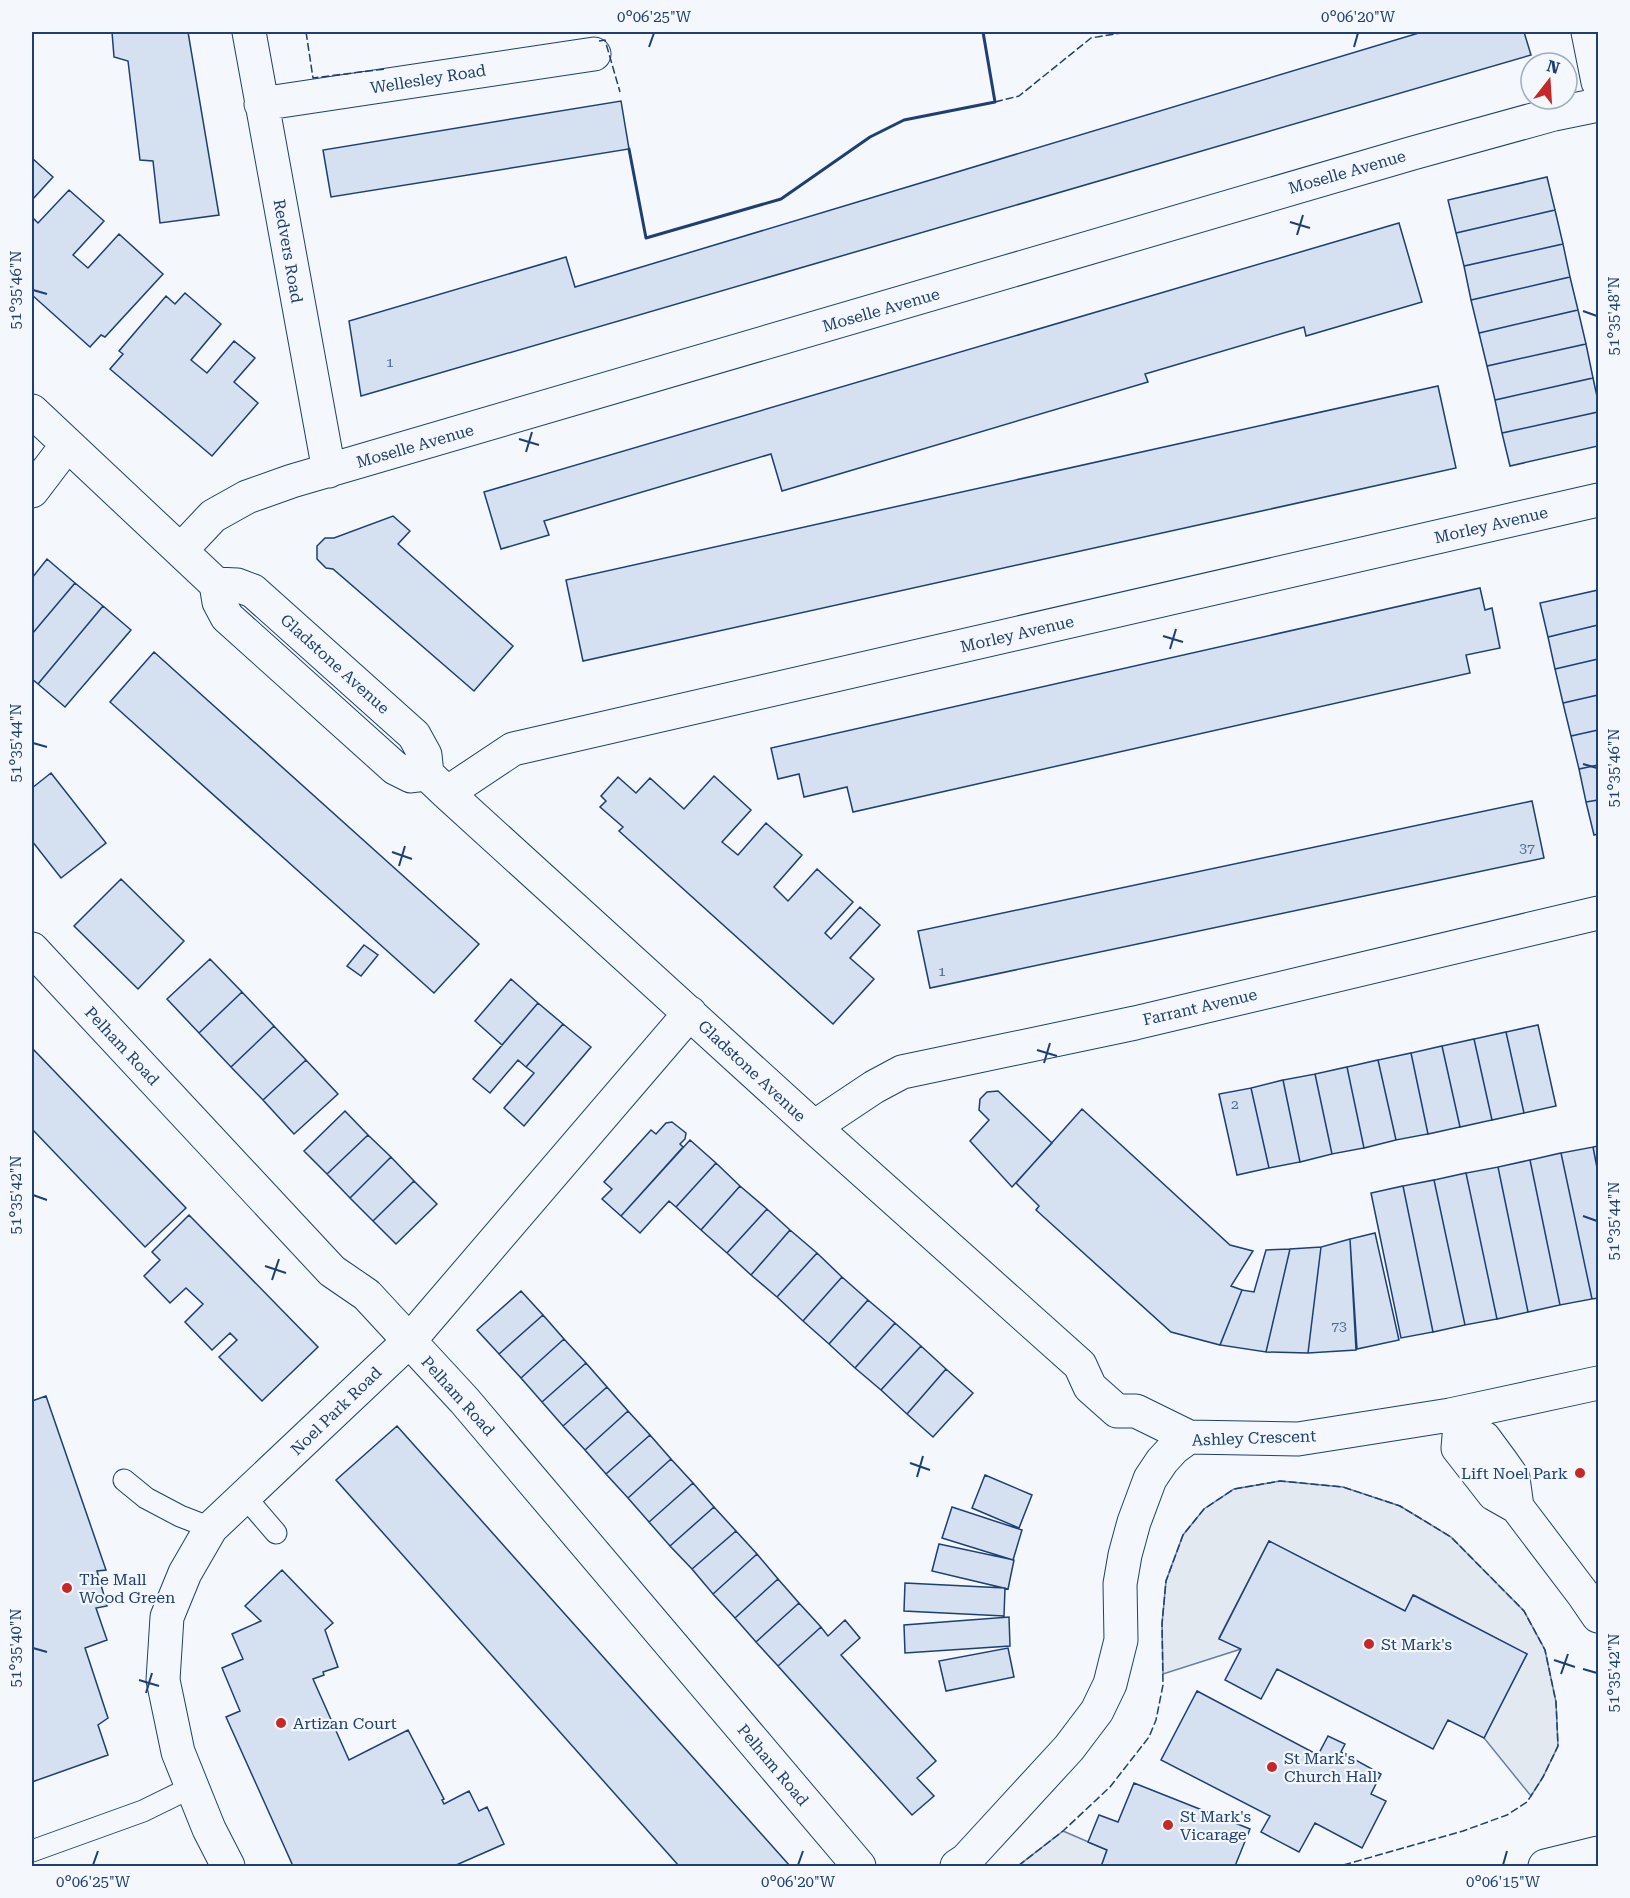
<svg xmlns="http://www.w3.org/2000/svg" width="1630" height="1898" viewBox="0 0 1630 1898" font-family="'Roboto Serif',serif">
<style>
.green{fill:#e3e9f0;stroke:#687fa3;stroke-width:1.5}
.building{fill:#d5e0f0;stroke:#1d3f73;stroke-width:1.5}
.lines{fill:none;stroke-linecap:round;stroke-linejoin:round}
.lane-casing{stroke:#1d3f73;stroke-width:23}
.street-casing{stroke:#1d3f73;stroke-width:35}
.lane{stroke:#f4f7fb;stroke-width:21}
.street{stroke:#f4f7fb;stroke-width:33}
.fence{stroke:#1d3f73;stroke-width:1.5;stroke-dasharray:8 3;stroke-linecap:butt}
.wall{stroke:#1d3f73;stroke-width:3}
.ticks{fill:none;stroke:#1d3f73;stroke-width:2}
.poi-dot{fill:#c62828;stroke:#f4f7fb;stroke-width:2}
.labels{text-anchor:middle;dominant-baseline:central;stroke-width:4.5;stroke-linejoin:round;paint-order:stroke}
.number-label{font-size:14px;fill:#4b6792}
.street-label{font-size:16px;fill:#1d3f73;stroke:#f4f7fb}
.poi-label{font-size:16px;fill:#1d3f73;stroke:#f4f7fb;text-anchor:start}
.neatline{fill:none;stroke:#1d3f73;stroke-width:2}
.ticks-label{font-size:15px;text-anchor:middle;fill:#1d3f73}
</style>
<rect width="100%" height="100%" fill="#f4f7fb"/>
<path class="green" d="M1280,1481L1343,1487L1400,1506L1451,1537L1524,1611L1545,1650L1556,1702L1558,1746L1543,1777L1531,1796L1484,1738L1527,1654L1414,1595L1405,1611L1269,1541L1219,1638L1241,1649L1163,1674L1162,1624L1166,1581L1183,1535L1204,1509L1234,1489Z
M1063,1831L1107,1850L1102,1864L1107,1866H1018Z"/>
<path class="building" d="M112,32H188L219,215L160,223L153,161L140,160L128,61L114,57Z
M1422,32H1524L1531,55L361,396L349,321L566,257L575,287Z
M621,101L629,149L331,197L323,150Z
M32,158L53,177L32,200Z
M1547,177L1555,210L1456,233L1448,200Z
M69,190L104,221L73,255L88,268L119,234L163,274L105,337L101,335L90,347L32,295V217L38,223Z
M1555,210L1563,244L1464,266L1456,233Z
M1399,223L1422,302L1306,336L1304,327L1145,374L1148,382L782,491L771,454L544,521L549,535L501,549L484,492Z
M1563,244L1570,277L1471,300L1464,266Z
M1570,277L1578,310L1479,333L1471,300Z
M185,293L221,324L191,360L207,373L234,341L255,358L234,382L258,403L212,456L110,369L123,354L119,351L166,296L175,304Z
M1578,310L1586,344L1487,366L1479,333Z
M1586,344L1593,378L1495,400L1487,366Z
M1593,378L1598,401V412L1502,433L1495,400Z
M1438,386L1456,468L583,661L566,580Z
M1598,412V446L1510,466L1502,433Z
M393,516L410,531L398,544L513,646L474,691L333,569L326,568L317,559V546L325,538H334Z
M47,559L75,583L32,634V578Z
M75,583L103,606L38,684L32,679V634Z
M1480,588L1485,610L1492,608L1500,648L1466,655L1470,673L853,812L847,787L804,797L799,774L778,779L771,748Z
M1598,590V625L1548,637L1540,603Z
M103,606L131,630L65,707L38,684Z
M1598,625V659L1555,669L1548,637Z
M154,652L479,944L434,993L110,702Z
M1598,659V695L1563,703L1555,669Z
M1598,695V730L1571,736L1563,703Z
M1598,730V765L1579,769L1571,736Z
M1598,765V800L1586,802L1579,769Z
M51,773L106,843L61,878L32,841V788Z
M714,776L751,810L722,842L738,855L766,823L802,855L774,887L788,901L817,869L853,902L825,933L831,939L860,907L880,925L850,958L874,979L833,1024L619,831L623,827L600,807L606,801L601,796L618,777L636,793L650,778L684,809Z
M1598,800V834L1594,835L1586,802Z
M1532,801L1544,858L930,988L918,931Z
M121,879L184,941L138,989L74,926Z
M364,945L378,955L361,976L347,966Z
M210,959L242,992L199,1033L167,999Z
M511,979L538,1003L502,1045L475,1021Z
M242,992L274,1026L231,1067L199,1033Z
M538,1003L563,1024L526,1067L518,1060L490,1093L473,1079Z
M563,1024L591,1047L524,1126L504,1108L534,1073L526,1067Z
M1538,1025L1556,1106L1524,1113L1506,1032Z
M274,1026L306,1060L263,1100L231,1067Z
M1506,1032L1524,1113L1492,1120L1474,1039Z
M1474,1039L1492,1120L1460,1127L1442,1046Z
M1442,1046L1460,1127L1428,1134L1411,1053Z
M32,1048L186,1208L145,1247L32,1129Z
M1411,1053L1428,1134L1396,1140L1378,1060Z
M306,1060L338,1094L294,1134L263,1100Z
M1378,1060L1396,1140L1364,1148L1347,1067Z
M1347,1067L1364,1148L1332,1154L1315,1074Z
M1315,1074L1332,1154L1300,1162L1283,1080Z
M1283,1080L1300,1162L1269,1168L1251,1088Z
M1251,1088L1269,1168L1237,1175L1219,1094Z
M998,1091L1052,1143L1012,1187L970,1141L989,1120L979,1110L980,1099L987,1092Z
M1082,1109L1230,1245L1253,1251L1231,1286L1242,1290L1220,1345L1171,1332L1036,1210L1039,1206L1016,1183Z
M345,1111L368,1135L327,1174L304,1151Z
M672,1122L686,1133L685,1139L680,1144L683,1147L621,1216L602,1199L612,1189L604,1182L651,1130L656,1134L666,1123Z
M368,1135L391,1157L350,1198L327,1174Z
M690,1140L716,1163L676,1207L669,1201L640,1233L621,1216Z
M1598,1146V1173L1593,1147Z
M1593,1147L1598,1173V1298L1592,1299L1561,1153Z
M1561,1153L1592,1299L1560,1305L1530,1160Z
M391,1157L414,1181L373,1221L350,1198Z
M1530,1160L1560,1305L1528,1312L1498,1167Z
M716,1163L740,1186L701,1230L676,1207Z
M1498,1167L1528,1312L1497,1319L1466,1173Z
M1466,1173L1497,1319L1465,1325L1434,1180Z
M1434,1180L1465,1325L1433,1332L1403,1186Z
M414,1181L437,1204L396,1244L373,1221Z
M740,1186L767,1209L727,1253L701,1230Z
M1403,1186L1433,1332L1401,1338L1371,1193Z
M767,1209L790,1230L751,1275L727,1253Z
M189,1215L318,1347L262,1401L219,1357L237,1340L230,1333L212,1350L185,1322L203,1304L186,1288L170,1303L144,1276L160,1260L152,1252Z
M790,1230L817,1253L777,1297L751,1275Z
M1375,1233L1399,1340L1357,1349L1350,1239Z
M1350,1239L1356,1350L1308,1353L1321,1247Z
M1321,1247L1308,1353L1266,1352L1290,1249Z
M1290,1249L1266,1352L1220,1345L1242,1290L1254,1292L1266,1250Z
M817,1253L842,1277L803,1321L777,1297Z
M842,1277L868,1300L829,1344L803,1321Z
M521,1291L543,1315L499,1354L477,1330Z
M868,1300L895,1323L855,1368L829,1344Z
M543,1315L564,1339L521,1378L499,1354Z
M895,1323L921,1346L881,1390L855,1368Z
M564,1339L586,1363L542,1402L521,1378Z
M921,1346L946,1369L907,1414L881,1390Z
M586,1363L607,1387L563,1426L542,1402Z
M946,1369L973,1393L933,1437L907,1414Z
M607,1387L628,1411L585,1450L563,1426Z
M46,1396L106,1570L97,1571L107,1606L96,1608L107,1640L85,1648L108,1718L98,1725L108,1755L32,1782V1401Z
M628,1411L650,1435L606,1474L585,1450Z
M397,1426L790,1866H679L336,1480Z
M650,1435L671,1459L628,1498L606,1474Z
M671,1459L693,1483L649,1522L628,1498Z
M985,1475L1032,1495L1019,1528L972,1508Z
M693,1483L714,1507L670,1546L649,1522Z
M714,1507L736,1531L692,1569L670,1546Z
M952,1507L1022,1530L1013,1560L942,1538Z
M736,1531L757,1554L713,1594L692,1569Z
M1269,1541L1405,1611L1413,1595L1527,1654L1484,1738L1448,1720L1433,1749L1277,1669L1261,1699L1225,1680L1241,1649L1219,1639Z
M939,1544L1014,1560L1008,1589L932,1571Z
M757,1554L778,1579L735,1618L713,1594Z
M282,1570L333,1623L325,1630L338,1667L323,1672L324,1675L313,1679L349,1760L408,1730L444,1799L442,1800L444,1804L469,1791L479,1811L487,1807L504,1844L454,1866H293L226,1717L240,1711L222,1668L243,1659L232,1634L261,1621L245,1606Z
M778,1579L799,1603L756,1642L735,1618Z
M905,1583L1005,1588L1004,1616L904,1611Z
M799,1603L821,1627L778,1666L756,1642Z
M1009,1617L1010,1646L905,1653L904,1625Z
M845,1620L860,1638L841,1655L936,1761L917,1778L934,1796L912,1815L778,1666L821,1627L828,1636Z
M1008,1648L1014,1677L946,1691L939,1661Z
M1197,1691L1318,1755L1328,1736L1345,1744L1341,1752L1381,1774L1371,1794L1386,1801L1362,1848L1315,1823L1299,1852L1261,1832L1270,1816L1161,1760Z
M1134,1783L1250,1829L1235,1866H1107L1102,1864L1107,1850L1088,1842L1099,1815L1118,1822Z"/>
<g class="lines">
<defs>
<path id="lane" d="M124,1480L146,1498L180,1516L211,1528
M245,1497L276,1533
M32,1851L143,1811L192,1787"/>
<path id="street" d="M249,32L329,471
M1588,32L1598,82
M261,104L594,54
M32,411L216,584L219,602L227,617L395,768L411,776L427,774
M32,491L67,445
M181,550L213,516L247,497L292,481L1413,153L1554,114L1598,105
M216,584L237,585L253,591L414,735L425,755L427,774L447,793L814,1127L1080,1365L1090,1387L1117,1411H1136L1189,1437
M447,793L513,749L1598,500
M32,949L332,1271L367,1295L464,1400L859,1866
M814,1127L874,1087L902,1072L1135,1023L1598,913
M1450,1415L1460,1425L1484,1438L1501,1461L1513,1478L1517,1507
M1460,1425L1458,1448L1494,1494L1517,1507L1583,1594L1598,1616
M228,1866L209,1829L178,1752L163,1680L167,1617L185,1573L211,1528L409,1341L690,1013
M957,1866L966,1860L1069,1748L1097,1711L1110,1684L1121,1640L1120,1584L1125,1555L1134,1522L1150,1479L1162,1461L1174,1448L1189,1437L1298,1439L1450,1415L1598,1383
M1545,1866L1598,1853"/>
</defs>
<use href="#lane" class="lane-casing"/>
<use href="#street" class="street-casing"/>
<use href="#lane" class="lane"/>
<use href="#street" class="street"/>
<path class="fence" d="M306,32L313,78L385,69
M599,41L605,40L620,92
M995,102L1019,96L1091,38L1127,32
M1018,1866L1063,1831L1110,1787L1149,1737L1156,1720L1163,1685L1162,1624L1166,1581L1183,1535L1204,1509L1234,1489L1280,1481L1343,1487L1400,1506L1451,1537L1524,1611L1545,1650L1556,1702L1558,1746L1543,1777L1527,1802L1507,1815L1463,1831L1340,1866"/>
<path class="wall" d="M629,149L646,238L781,199L870,137L904,120L995,102L983,32"/>
</g>
<path class="ticks" d="M649,47L654,33M1354,47L1358,33M1290,222L1310,228M1297,235L1303,215M33,290L47,294M1583,311L1597,316M519,439L539,445M526,452L532,432M1163,636L1183,642M1170,649L1176,629M33,743L47,747M1583,764L1597,768M392,852L412,859M399,866L405,846M1037,1050L1057,1056M1044,1063L1050,1043M33,1195L47,1200M1583,1216L1597,1221M265,1266L286,1273M272,1280L279,1259M910,1463L930,1470M917,1477L923,1456M33,1648L47,1652M1554,1660L1575,1667M1583,1669L1597,1673M1561,1674L1568,1654M139,1680L159,1686M146,1693L152,1673M93,1865L98,1851M798,1865L803,1851M1503,1865L1507,1851"/>
<g class="poi-dot">
<circle cx="1580" cy="1473" r="6"/>
<circle cx="67" cy="1588" r="6"/>
<circle cx="1369" cy="1644" r="6"/>
<circle cx="281" cy="1723" r="6"/>
<circle cx="1272" cy="1767" r="6"/>
<circle cx="1168" cy="1825" r="6"/>
</g>
<g class="labels">
<g class="number-label">
<text x="390" y="362">1</text>
<text x="1527" y="848">37</text>
<text x="942" y="971">1</text>
<text x="1235" y="1104">2</text>
<text x="1339" y="1326">73</text>
</g>
<g class="street-label">
<text transform="translate(428 79) rotate(-9)">Wellesley Road</text>
<text transform="translate(1347 172) rotate(-16)">Moselle Avenue</text>
<text transform="translate(288 251) rotate(80)">Redvers Road</text>
<text transform="translate(881 310) rotate(-16)">Moselle Avenue</text>
<text transform="translate(415 446) rotate(-16)">Moselle Avenue</text>
<text transform="translate(1491 525) rotate(-13)">Morley Avenue</text>
<text transform="translate(1017 634) rotate(-13)">Morley Avenue</text>
<text transform="translate(335 664) rotate(42)">Gladstone Avenue</text>
<text transform="translate(1200 1007) rotate(-13)">Farrant Avenue</text>
<text transform="translate(122 1046) rotate(47)">Pelham Road</text>
<text transform="translate(752 1071) rotate(43)">Gladstone Avenue</text>
<text transform="translate(458 1396) rotate(48)">Pelham Road</text>
<text transform="translate(336 1411) rotate(-44)">Noel Park Road</text>
<text transform="translate(1254 1438) rotate(-2)">Ashley Crescent</text>
<text transform="translate(773 1765) rotate(50)">Pelham Road</text>
</g>
<g class="poi-label">
<text x="1568" y="1473" text-anchor="end">Lift Noel Park</text>
<text x="79" y="1579">The Mall<tspan x="79" dy="18">Wood Green</tspan></text>
<text x="1381" y="1644">St Mark's</text>
<text x="293" y="1723">Artizan Court</text>
<text x="1284" y="1758">St Mark's<tspan x="1284" dy="18">Church Hall</tspan></text>
<text x="1180" y="1816">St Mark's<tspan x="1180" dy="18">Vicarage</tspan></text>
</g>
</g>
<rect width="1630" height="1898" fill="none" stroke="#f4f7fb" stroke-width="66"/>
<g transform="translate(1549 81) rotate(17)"><circle r="28" fill="#f4f7fb" stroke="#9eadc5" stroke-width="1.5"/>
<path d="M0-4.5L10 22L0 15L-10 22Z" fill="#c62828"/>
<text y="-9" font-size="16" font-weight="bold" text-anchor="middle" fill="#1d3f73">N</text>
</g>
<rect x="33" y="33" width="1564" height="1832" class="neatline"/>
<g class="ticks-label">
<text x="654" y="22">0°06'25"W</text>
<text x="1358" y="22">0°06'20"W</text>
<text transform="translate(16 290) rotate(-90)" y="5">51°35'46"N</text>
<text transform="translate(1614 316) rotate(-90)" y="5">51°35'48"N</text>
<text transform="translate(16 743) rotate(-90)" y="5">51°35'44"N</text>
<text transform="translate(1614 768) rotate(-90)" y="5">51°35'46"N</text>
<text transform="translate(16 1195) rotate(-90)" y="5">51°35'42"N</text>
<text transform="translate(1614 1221) rotate(-90)" y="5">51°35'44"N</text>
<text transform="translate(16 1648) rotate(-90)" y="5">51°35'40"N</text>
<text transform="translate(1614 1673) rotate(-90)" y="5">51°35'42"N</text>
<text x="93" y="1887">0°06'25"W</text>
<text x="798" y="1887">0°06'20"W</text>
<text x="1503" y="1887">0°06'15"W</text>
</g>
</svg>
